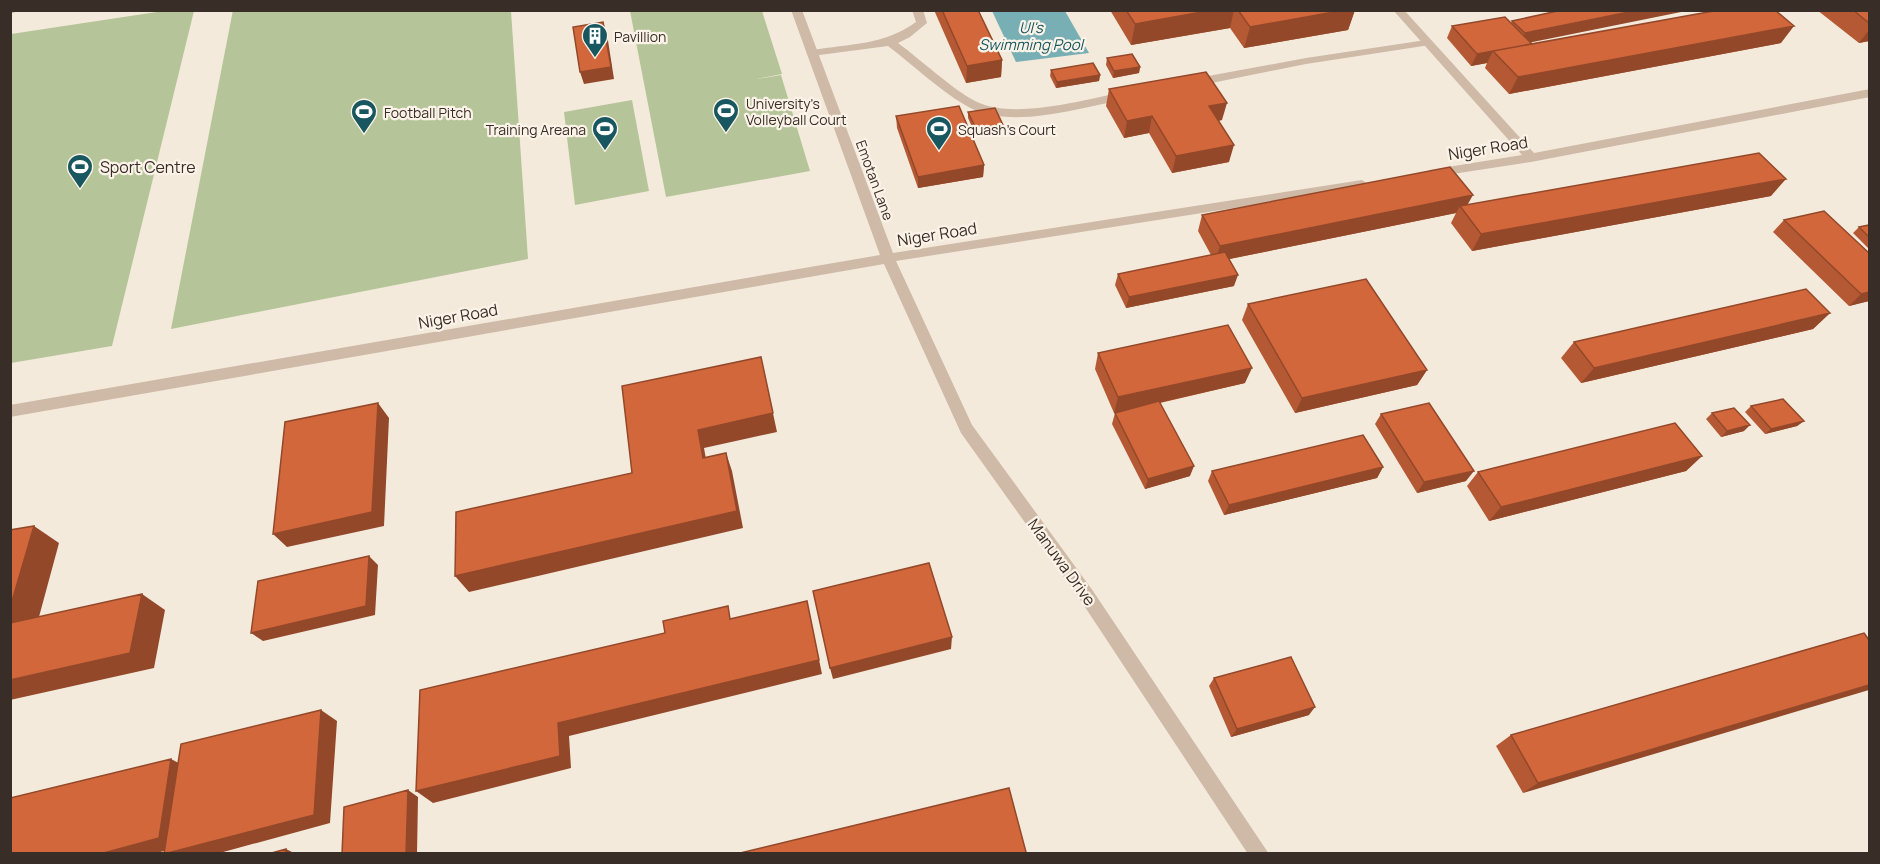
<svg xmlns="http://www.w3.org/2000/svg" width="1880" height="864" viewBox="0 0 1880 864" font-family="Manrope,sans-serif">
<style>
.green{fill:#b5c599}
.water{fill:#77afb5}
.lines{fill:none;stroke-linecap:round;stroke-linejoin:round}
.service{fill:#cebaa6;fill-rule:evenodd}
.minor{fill:#cebaa6;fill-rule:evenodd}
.wall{fill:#b55934}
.shaded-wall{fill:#93482a}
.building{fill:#d2673c;stroke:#93482a;stroke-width:1.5}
.labels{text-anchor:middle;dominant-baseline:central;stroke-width:4.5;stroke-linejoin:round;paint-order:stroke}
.far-poi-label{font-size:14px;fill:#392e27;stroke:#fbf3e8;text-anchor:start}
.far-street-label{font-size:14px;fill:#392e27;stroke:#fbf3e8}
.far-water-label{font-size:15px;font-style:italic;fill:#18575f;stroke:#fbf3e8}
.street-label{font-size:16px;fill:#392e27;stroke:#fbf3e8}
.poi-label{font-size:16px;fill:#392e27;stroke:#fbf3e8;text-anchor:start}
</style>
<rect width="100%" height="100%" fill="#f4eadb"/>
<path class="green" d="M170,10L194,11L112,346L11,363V34Z
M233,10L511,11L528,259L171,329Z
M630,11H762L782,74L757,79L781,75L810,171L666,197Z
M632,100L649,191L575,205L564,112Z"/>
<path class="water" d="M992,11H1065L1089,53L1016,62Z"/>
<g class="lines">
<path class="service" d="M912,10H923L927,23L910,37L898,43C920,59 952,89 975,101C1014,121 1086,99 1128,91L1134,95L1128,99C1081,107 1008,132 965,105C938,89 913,65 888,46L812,56L806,53L812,50C849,44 885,45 916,22Z
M1426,40L1430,41V45L1306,64L1192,87L1186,83L1192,79L1306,58Z"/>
<path class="minor" d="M10,10H21L10,14Z
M791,10H802L893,253L1362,180L1368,184L1362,188L896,261L972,425L1093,591L1269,854H1248L1081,601L961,433L884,264L10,417V405L880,255Z
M1393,10H1404L1534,153L1870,89V97L1531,162L1433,177L1427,173L1429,170L1522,155Z"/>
</g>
<path class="wall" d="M934,10H978L1002,60L1001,77L966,83Z
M1110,10H1355L1348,30L1244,48L1230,28L1131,45Z
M1562,10L1531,43L1532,44L1781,43L1509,94L1485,68L1487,63L1471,66L1447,38L1452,26L1511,23L1512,21Z
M1817,10H1869V41L1859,43Z
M1107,58L1140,67L1139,73L1113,78L1106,65Z
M1051,70L1100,75L1099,81L1056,88L1050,76Z
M1109,89L1222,120L1218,121L1229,162L1172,173L1149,133L1124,138L1106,106Z
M968,112L1002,131L976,136L968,118Z
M896,116L984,165L983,177L918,188L897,128Z
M1771,196L1472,251L1451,223L1456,213L1229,259L1234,286L1126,308L1115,285L1118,274L1211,255L1198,231L1202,215L1467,205Z
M1784,220L1869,301L1849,306L1773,232Z
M1869,225V249L1853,233L1859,227Z
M1248,304L1427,370L1417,385L1295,413L1242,320Z
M1830,313L1813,329L1581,383L1561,358L1574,342Z
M1098,353L1245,383L1160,403L1190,476L1145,489L1112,424L1115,413L1127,410L1114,413L1095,369Z
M1751,406L1804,421L1797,426L1765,434L1745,412Z
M1712,413L1744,431L1721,437L1706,419Z
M1381,414L1466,481L1417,493L1375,424Z
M1702,456L1686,471L1489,521L1467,486L1478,472Z
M1383,467L1377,478L1224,515L1208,481L1212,471Z
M1869,640L1523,793L1496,746L1511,735Z
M1214,678L1309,715L1231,737L1209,686Z"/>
<path class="shaded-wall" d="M1213,10H1234L1230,28L1131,45L1135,24Z
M1345,10H1355L1348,30L1244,48L1250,27Z
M1639,10H1691L1518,45L1525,33Z
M603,22L607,34L614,79L584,84L580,72Z
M1794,26L1781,43L1509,94L1518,77Z
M1869,30V41L1859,43Z
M1493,51L1487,63L1471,66L1477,54Z
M1002,60L1001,77L966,83L967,66Z
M1140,67L1139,73L1113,78L1114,71Z
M1100,75L1099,81L1056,88L1057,82Z
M1227,103L1222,120L1204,123L1209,106Z
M1152,116L1149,133L1124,138L1127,121Z
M1003,125L1002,131L976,136V129Z
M1234,145L1229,162L1172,173L1176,156Z
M984,165L983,177L918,188V177Z
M1786,179L1771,196L1472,251L1481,234Z
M1473,195L1464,211L1460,206L1456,213L1215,262L1220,246Z
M1238,275L1234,286L1126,308L1129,297Z
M1869,292V301L1849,306L1861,294Z
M1830,313L1813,329L1581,383L1594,368Z
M761,357L777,432L704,448L709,476L703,458L698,430Z
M1252,368L1245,383L1114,413L1118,397Z
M1427,370L1417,385L1295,413L1302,398Z
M378,403L389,418L384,526L287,547L273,534Z
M1804,421L1797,426L1765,434L1771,429Z
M1750,425L1744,431L1721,437L1727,431Z
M726,453L732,471L743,528L469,592L455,576Z
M1702,456L1686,471L1489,521L1501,507Z
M1194,466L1190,476L1145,489L1148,479Z
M1383,467L1377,478L1224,515L1229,505Z
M1474,471L1466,481L1417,493L1424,482Z
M34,526L59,543L33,639L10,626V608Z
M369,556L378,565L375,615L263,641L251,633Z
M142,594L165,610L154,668L10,700V680Z
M807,601L822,674L569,736L571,768L433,803L416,791Z
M952,637L951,649L833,679L830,668Z
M1869,685V690L1523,793L1538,783Z
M1315,707L1309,715L1231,737L1237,729Z
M321,710L337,721L330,823L216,854H165Z
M171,759L190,769L179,847L153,854H100Z
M408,790L418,797L417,854H406Z
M286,849L296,854H286Z"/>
<path class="building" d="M942,10H978L1002,60L967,66Z
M1126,10H1213L1135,24Z
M1238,10H1345L1250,27Z
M1562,10H1639L1525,33L1512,21Z
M1719,10H1775L1794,26L1518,77L1493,51Z
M1853,10H1869V23Z
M1505,17L1532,44L1477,54L1452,26Z
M603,22L611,67L580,72L573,27Z
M1132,54L1140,67L1114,71L1107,58Z
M1093,63L1100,75L1057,82L1051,70Z
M1206,72L1227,103L1209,106L1234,145L1176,156L1152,116L1127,121L1109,89Z
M959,106L984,165L918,177L896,116Z
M995,108L1003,125L976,129L968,112Z
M1759,153L1786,179L1481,234L1460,206Z
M1450,167L1473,195L1220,246L1202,215Z
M1824,211L1869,253V292L1861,294L1784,220Z
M1869,225V237L1859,227Z
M1225,252L1238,275L1129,297L1118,274Z
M1366,279L1427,370L1302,398L1248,304Z
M1806,289L1830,313L1594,368L1574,342Z
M1228,325L1252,368L1118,397L1098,353Z
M761,357L773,413L698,430L703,458L726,453L737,511L455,576L456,512L632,473L622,386Z
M1783,399L1804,421L1771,429L1751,406Z
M1159,401L1194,466L1148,479L1115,413Z
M378,403L372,512L273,534L285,422Z
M1429,403L1474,471L1424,482L1381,414Z
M1734,408L1750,425L1727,431L1712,413Z
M1675,423L1702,456L1501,507L1478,472Z
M1363,435L1383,467L1229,505L1212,471Z
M34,526L10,608V530Z
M369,556L366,606L251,633L258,581Z
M929,563L952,637L830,668L813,591Z
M142,594L130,653L10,680V623Z
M807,601L819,660L558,723L560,756L416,791L420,690L665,633L663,621L728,606L730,619Z
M1864,633L1869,640V685L1538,783L1511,735Z
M1291,657L1315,707L1237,729L1214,678Z
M321,710L314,815L164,854L181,744Z
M171,759L159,838L100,854H10V798Z
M1009,788L1026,852L1022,854H736Z
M408,790L406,854H342L344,807Z
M286,849V854H268Z"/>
<defs>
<symbol id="building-pin" viewBox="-11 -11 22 30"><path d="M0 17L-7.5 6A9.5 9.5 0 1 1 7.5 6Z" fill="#18575f" stroke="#fbf3e8"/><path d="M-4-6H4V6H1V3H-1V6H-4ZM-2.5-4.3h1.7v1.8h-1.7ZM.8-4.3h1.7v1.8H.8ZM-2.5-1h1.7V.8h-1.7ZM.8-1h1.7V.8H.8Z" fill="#fff"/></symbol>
<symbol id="stadium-pin" viewBox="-11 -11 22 30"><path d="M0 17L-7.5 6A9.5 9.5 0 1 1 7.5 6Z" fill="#18575f" stroke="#fbf3e8"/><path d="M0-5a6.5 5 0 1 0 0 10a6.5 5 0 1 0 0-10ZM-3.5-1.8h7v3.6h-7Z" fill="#fff"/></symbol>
</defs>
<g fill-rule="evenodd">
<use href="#building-pin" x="580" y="21" width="30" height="40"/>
<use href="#stadium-pin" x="711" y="96" width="30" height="40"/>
<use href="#stadium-pin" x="349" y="97" width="30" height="40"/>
<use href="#stadium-pin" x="590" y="114" width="30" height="40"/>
<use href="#stadium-pin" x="924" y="114" width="30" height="40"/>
<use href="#stadium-pin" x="65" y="152" width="30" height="40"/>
</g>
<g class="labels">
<g class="far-poi-label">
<text x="614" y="36">Pavillion</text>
<text x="746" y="103">University's<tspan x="746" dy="16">Volleyball Court</tspan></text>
<text x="384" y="112">Football Pitch</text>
<text x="586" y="129" text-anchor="end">Training Areana</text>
<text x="958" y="129">Squash's Court</text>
</g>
<g class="far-street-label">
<text transform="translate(875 180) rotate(70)">Emotan Lane</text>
</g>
<g class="far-water-label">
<text x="1031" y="27">UI's<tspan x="1031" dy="17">Swimming Pool</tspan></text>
</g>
<g class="street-label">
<text transform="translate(1488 148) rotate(-9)">Niger Road</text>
<text transform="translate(937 234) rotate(-9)">Niger Road</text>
<text transform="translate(458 316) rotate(-10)">Niger Road</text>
<text transform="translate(1062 562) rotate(54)">Manuwa Drive</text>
</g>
<g class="poi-label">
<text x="100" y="167">Sport Centre</text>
</g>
</g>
<rect width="1880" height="864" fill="none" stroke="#392e27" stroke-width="24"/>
</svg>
